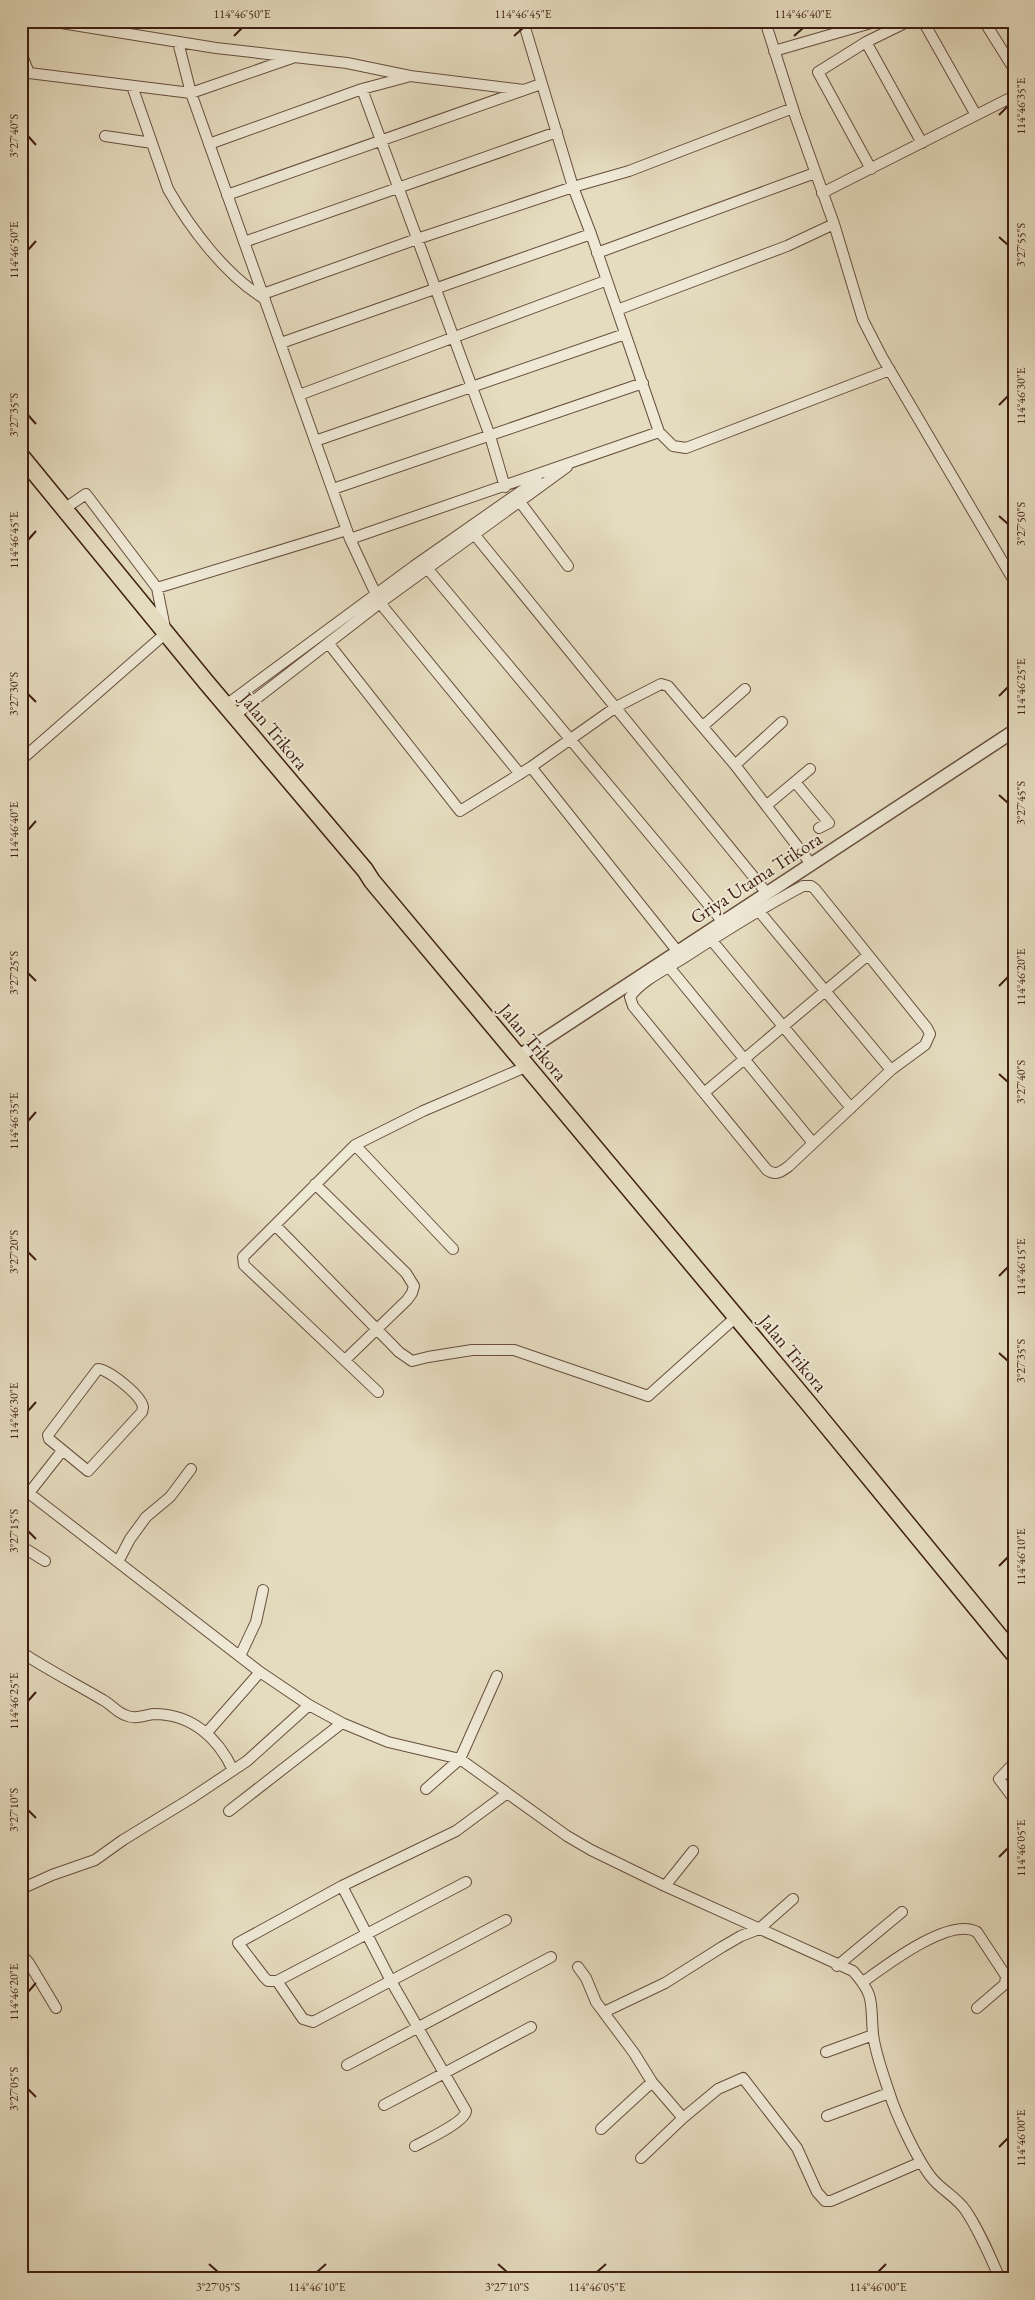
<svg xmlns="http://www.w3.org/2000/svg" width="1035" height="2300" viewBox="0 0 1035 2300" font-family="'EB Garamond',serif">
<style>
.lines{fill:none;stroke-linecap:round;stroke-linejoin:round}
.minor-casing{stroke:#684e3d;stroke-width:12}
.tertiary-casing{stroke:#684e3d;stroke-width:15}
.primary-casing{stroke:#3e1e12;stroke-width:19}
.minor{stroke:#eee8d5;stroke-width:10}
.tertiary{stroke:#eee8d5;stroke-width:12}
.primary{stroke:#e5dcbf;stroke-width:16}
.ticks{fill:none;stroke:#3e1e12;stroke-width:2}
.labels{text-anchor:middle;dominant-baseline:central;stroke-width:4;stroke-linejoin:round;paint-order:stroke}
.street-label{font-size:19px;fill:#3e1e12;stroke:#eee8d5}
.neatline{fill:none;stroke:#3e1e12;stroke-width:2}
.ticks-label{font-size:12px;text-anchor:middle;fill:#3e1e12}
</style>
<rect width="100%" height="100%" fill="#e5dcbf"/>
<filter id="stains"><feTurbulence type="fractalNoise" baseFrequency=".004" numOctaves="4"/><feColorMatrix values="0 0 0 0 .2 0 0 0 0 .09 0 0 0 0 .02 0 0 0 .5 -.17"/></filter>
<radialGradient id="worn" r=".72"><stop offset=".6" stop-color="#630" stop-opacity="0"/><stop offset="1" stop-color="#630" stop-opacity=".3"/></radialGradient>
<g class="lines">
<defs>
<path id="minor" d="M49,21L216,48L347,63L410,76L524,90
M765,21L795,115L834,224L863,320L882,357L1014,581
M923,21L976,115
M984,21L1014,69
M178,42L191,93L350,539L380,603L520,774
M866,42L922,143
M774,51L878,21
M21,53L29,73L191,93L292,58
M132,86L168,189C190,228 226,276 265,299
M362,89L490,436L505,487
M105,136L152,143
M209,144L362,89L407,77
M871,169L818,72L866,42L909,21
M822,193L1014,96
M227,195L541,84
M244,242L557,132
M597,253L815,173
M263,294L417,239L573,187L629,171L793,108
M617,310L787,246L834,224
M281,343L591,234
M299,395L605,281
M659,432L673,446L686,448L890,370
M315,441L625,334
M333,489L643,383
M520,502L568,566
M64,509L86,494L157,588L347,530
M474,534L766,892
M350,539L659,432L591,234L573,187L523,21
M427,568L723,922
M329,644L460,811L531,767L616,707L661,684L668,686L735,765L811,864
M226,705L414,566L537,480
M235,715L380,603L567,467
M703,726L745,689
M21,760L166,633L157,588
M735,765L782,722
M531,767L678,952
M795,782L829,823L819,828
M767,805L810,769
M803,886H811L815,889L927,1028L930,1034L925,1045L891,1070L789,1166C781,1172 776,1176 767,1170L633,1006L630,997C641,981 666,969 682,959C722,933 761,908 803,886Z
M758,910L891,1070
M708,936L851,1108
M669,967L813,1143
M704,1093L868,955
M355,1145L453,1249
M315,1184L406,1273L414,1286L412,1293L407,1300L345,1360
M275,1225L399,1352L412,1361L428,1357L472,1350H514L648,1396L736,1317
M98,1369C109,1370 141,1395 143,1407L142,1412L88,1471L49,1439L48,1435Z
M378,1392L244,1265L243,1257L355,1145L423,1111L528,1066
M21,1487L260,1672L309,1705L342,1723L388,1742L460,1759L567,1836L591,1850L665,1886L853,1971C876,1997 870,2002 873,2034C875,2052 883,2074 889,2092C896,2115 917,2159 931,2177C941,2190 957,2197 966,2211C980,2232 990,2256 1000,2279
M29,1493L62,1451
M21,1546L45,1561
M118,1562L130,1539L146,1517L170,1497L191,1469
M21,1652C48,1670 76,1684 103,1700C111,1704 116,1712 125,1715C135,1720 144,1715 154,1714C192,1714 218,1738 233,1770
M240,1656L256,1622L263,1590
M210,1729L260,1672
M1014,1763L999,1779L1014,1799
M426,1789L460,1759L497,1676
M229,1811L342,1723
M466,1882L277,1981H268L264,1977L238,1943L342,1886L456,1831L506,1794
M342,1886L391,1981L466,2111C465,2122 426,2140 415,2146
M665,1886L693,1851
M21,1889L52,1875L95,1860L123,1840L190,1799L247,1761L309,1705
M21,1954L29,1963L56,2008
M837,1966L902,1912
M578,1967L586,1978L596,2002L634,2053L652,2082L683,2118L718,2089L743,2078L797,2148L817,2192L825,2201H831L921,2162
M277,1981L303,2019L313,2022L506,1920
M863,1982C885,1966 950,1916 977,1932L1006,1976L1005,1984L977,2008
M604,2012L665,1983L722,1947L741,1936L759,1929L793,1899
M826,2052L873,2035
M347,2065L551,1957
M384,2105L531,2027
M827,2116L889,2093
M601,2129L652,2082
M641,2158L683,2118"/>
<path id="tertiary" d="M519,1056L1014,731"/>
<path id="primary" d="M21,456L206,682L365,870L372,881L809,1404L1014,1654"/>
</defs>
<use href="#minor" class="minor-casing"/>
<use href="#tertiary" class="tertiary-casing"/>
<use href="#primary" class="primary-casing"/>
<use href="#minor" class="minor"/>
<use href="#tertiary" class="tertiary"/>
<use href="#primary" class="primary"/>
</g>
<path class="ticks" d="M234,36L242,28M514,36L523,28M794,36L803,28M999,115L1008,106M28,136L36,145M999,237L1008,245M28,250L36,241M999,405L1008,396M28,415L36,424M999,516L1008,524M28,540L36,531M28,694L36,702M999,696L1008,687M999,795L1008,803M28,830L36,821M28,973L36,981M999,986L1008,977M999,1074L1008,1082M28,1121L36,1112M28,1252L36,1260M999,1276L1008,1267M999,1353L1008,1361M28,1411L36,1402M28,1531L36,1539M999,1566L1008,1557M28,1701L36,1692M28,1810L36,1818M999,1857L1008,1848M28,1992L36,1983M28,2089L36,2097M999,2147L1008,2138M209,2264L218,2272M498,2264L507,2272M317,2272L326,2264M597,2272L606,2264M878,2272L886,2264"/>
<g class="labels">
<g class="street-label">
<text transform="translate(274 731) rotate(50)">Jalan Trikora</text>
<text transform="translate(756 878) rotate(-33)">Griya Utama Trikora</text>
<text transform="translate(533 1042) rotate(50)">Jalan Trikora</text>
<text transform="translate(793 1353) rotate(50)">Jalan Trikora</text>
</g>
</g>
<rect width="1035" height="2300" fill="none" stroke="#e5dcbf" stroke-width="55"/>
<rect x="28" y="28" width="980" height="2244" class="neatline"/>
<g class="ticks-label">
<text x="242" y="18">114°46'50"E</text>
<text x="523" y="18">114°46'45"E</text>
<text x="803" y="18">114°46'40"E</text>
<text transform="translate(1021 106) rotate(-90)" y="4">114°46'35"E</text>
<text transform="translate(14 136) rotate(-90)" y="4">3°27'40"S</text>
<text transform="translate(1021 245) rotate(-90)" y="4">3°27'55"S</text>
<text transform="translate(14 250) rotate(-90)" y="4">114°46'50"E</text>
<text transform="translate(1021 396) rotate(-90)" y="4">114°46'30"E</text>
<text transform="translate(14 415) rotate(-90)" y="4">3°27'35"S</text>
<text transform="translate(1021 524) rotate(-90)" y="4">3°27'50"S</text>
<text transform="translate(14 540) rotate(-90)" y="4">114°46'45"E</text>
<text transform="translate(1021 687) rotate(-90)" y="4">114°46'25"E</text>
<text transform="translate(14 694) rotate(-90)" y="4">3°27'30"S</text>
<text transform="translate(1021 803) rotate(-90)" y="4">3°27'45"S</text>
<text transform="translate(14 830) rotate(-90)" y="4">114°46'40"E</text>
<text transform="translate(14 973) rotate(-90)" y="4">3°27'25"S</text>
<text transform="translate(1021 977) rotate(-90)" y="4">114°46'20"E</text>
<text transform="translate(1021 1082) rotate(-90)" y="4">3°27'40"S</text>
<text transform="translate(14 1121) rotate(-90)" y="4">114°46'35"E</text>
<text transform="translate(14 1252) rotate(-90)" y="4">3°27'20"S</text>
<text transform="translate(1021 1267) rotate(-90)" y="4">114°46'15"E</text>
<text transform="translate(1021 1361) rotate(-90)" y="4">3°27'35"S</text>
<text transform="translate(14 1411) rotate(-90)" y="4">114°46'30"E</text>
<text transform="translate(14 1531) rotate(-90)" y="4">3°27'15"S</text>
<text transform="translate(1021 1557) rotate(-90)" y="4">114°46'10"E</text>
<text transform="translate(14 1701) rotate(-90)" y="4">114°46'25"E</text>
<text transform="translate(14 1810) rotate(-90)" y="4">3°27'10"S</text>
<text transform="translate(1021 1848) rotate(-90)" y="4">114°46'05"E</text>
<text transform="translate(14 1992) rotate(-90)" y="4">114°46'20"E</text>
<text transform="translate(14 2089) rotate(-90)" y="4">3°27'05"S</text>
<text transform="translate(1021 2138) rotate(-90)" y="4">114°46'00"E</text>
<text x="218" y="2291">3°27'05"S</text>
<text x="317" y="2291">114°46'10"E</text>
<text x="507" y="2291">3°27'10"S</text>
<text x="597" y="2291">114°46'05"E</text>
<text x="878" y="2291">114°46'00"E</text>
</g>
<rect width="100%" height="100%" filter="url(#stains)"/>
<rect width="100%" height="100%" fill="url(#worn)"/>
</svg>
